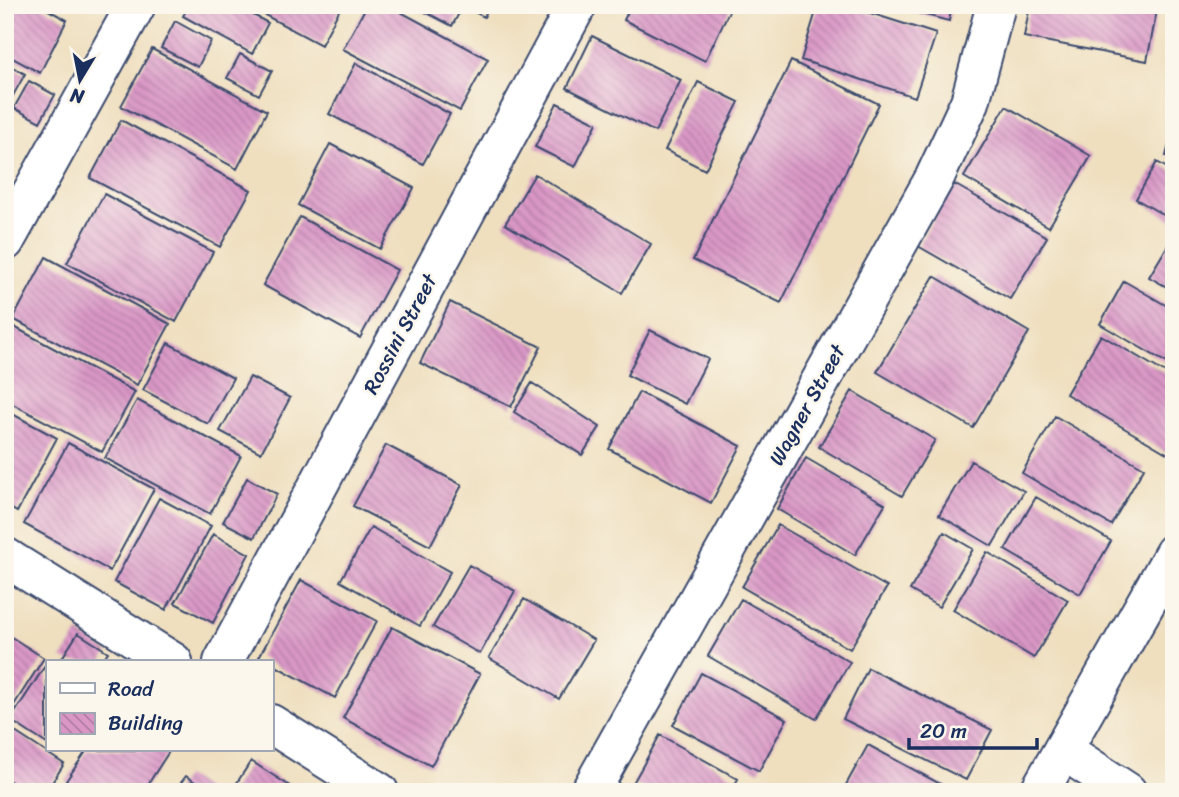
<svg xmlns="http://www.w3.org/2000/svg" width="1179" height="797" viewBox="0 0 1179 797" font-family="Sriracha,sans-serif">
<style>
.building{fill:url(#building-back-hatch)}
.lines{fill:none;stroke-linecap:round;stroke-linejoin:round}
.minor-casing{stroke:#3b496d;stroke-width:42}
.minor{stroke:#fff;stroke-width:38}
.labels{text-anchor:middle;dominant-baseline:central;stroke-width:5;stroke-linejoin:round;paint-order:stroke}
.street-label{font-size:21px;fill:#1b2f5e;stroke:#fbf7ec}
</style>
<defs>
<pattern id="building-back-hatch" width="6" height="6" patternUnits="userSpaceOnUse" patternTransform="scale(1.75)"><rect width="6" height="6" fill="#da97c6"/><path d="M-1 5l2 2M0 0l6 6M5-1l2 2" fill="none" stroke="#b07ca4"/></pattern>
</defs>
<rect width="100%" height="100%" fill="#fbf7ec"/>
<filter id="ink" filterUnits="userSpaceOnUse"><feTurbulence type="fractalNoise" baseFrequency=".0143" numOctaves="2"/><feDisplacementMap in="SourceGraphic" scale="14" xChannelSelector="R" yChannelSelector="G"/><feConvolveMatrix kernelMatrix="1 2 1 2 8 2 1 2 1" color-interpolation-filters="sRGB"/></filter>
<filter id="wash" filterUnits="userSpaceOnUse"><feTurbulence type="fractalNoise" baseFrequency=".00686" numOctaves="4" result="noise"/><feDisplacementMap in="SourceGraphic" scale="28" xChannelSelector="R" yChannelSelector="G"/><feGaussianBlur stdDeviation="1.57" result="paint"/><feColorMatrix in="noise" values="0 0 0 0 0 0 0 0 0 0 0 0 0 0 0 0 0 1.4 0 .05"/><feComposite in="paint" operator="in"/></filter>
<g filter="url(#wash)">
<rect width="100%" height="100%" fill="#efdfbf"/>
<g id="blocks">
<path class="building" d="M5,5H39L67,20L40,73L5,54Z
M189,5H235L268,23L252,54L183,16Z
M246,5H342L321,45Z
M367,5H388L488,59L460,111L343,49Z
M412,5H490L484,17L463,6L452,26Z
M631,5H732L705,61L624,20Z
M818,5H845L936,34L915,97L801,60Z
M886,5H952L949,21Z
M1030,5H1158L1147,61L1024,37Z
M175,21L211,41L198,67L161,48Z
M592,36L681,80L655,132L567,88Z
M152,49L267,111L237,169L121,106Z
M240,54L272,71L259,95L227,78Z
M791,61L879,104L781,303L693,260Z
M5,63L25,74L5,110Z
M356,63L450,114L423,164L329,114Z
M29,81L55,95L40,122L14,108Z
M698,82L739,102L705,170L665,150Z
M557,103L597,123L575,167L535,147Z
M1006,106L1091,156L1049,227L964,177Z
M121,120L251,190L220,247L90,178Z
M1174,126V157L1166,156Z
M330,144L414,188L380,249L298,205Z
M1157,162L1174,172V221L1136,199Z
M535,174L651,244L622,293L505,224Z
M954,184L1047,237L1010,299L918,246Z
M104,194L213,252L176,322L67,263Z
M300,217L397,270L360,338L263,285Z
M1174,235V291L1149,277Z
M46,257L170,324L137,385L13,319Z
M934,276L1029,332L973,428L877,372Z
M1124,281L1174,310V367L1100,324Z
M450,302L541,347L511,407L420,363Z
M5,322L135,392L102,452L5,400Z
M650,330L708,359L685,404L627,375Z
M1101,335L1174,378V450L1170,455L1066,394Z
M168,343L233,378L208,424L143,390Z
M250,377L290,398L261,453L220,431Z
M532,383L600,427L582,455L514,412Z
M852,391L935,440L902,496L819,447Z
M639,392L741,446L711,503L609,449Z
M137,400L241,456L210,514L105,458Z
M5,410L57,438L17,512L5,505Z
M1055,416L1144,468L1111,525L1022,473Z
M68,443L154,489L110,571L24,524Z
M386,445L462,485L430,546L353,506Z
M806,458L885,504L855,555L777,509Z
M971,461L1024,491L992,546L939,515Z
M247,478L277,494L254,538L223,522Z
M1036,497L1111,541L1080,594L1005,550Z
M159,498L211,526L166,610L114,582Z
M778,525L887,587L850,649L742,587Z
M371,527L450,572L420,626L340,581Z
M944,532L973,549L939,607L910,590Z
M213,534L249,554L213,623L175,603Z
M987,552L1068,600L1034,658L953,610Z
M469,565L515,591L480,654L433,627Z
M301,580L377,621L335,698L259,657Z
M524,599L594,640L559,699L489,658Z
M741,599L850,662L816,719L708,656Z
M392,627L480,674L431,766L343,718Z
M5,633L44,658L12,708L5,703Z
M78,633L108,652L101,662H69L62,658Z
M47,663V744L10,720Z
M868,668L992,730L966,780L843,719Z
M701,673L787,719L759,771L673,725Z
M9,728L64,764L46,792H27L5,778V733Z
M660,735L738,779L731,792H649L633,783Z
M868,745L955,792H842Z
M87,750H170L143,792H82L66,781Z
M251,761L299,792H231Z
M186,776L210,792H174Z"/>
</g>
</g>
<g filter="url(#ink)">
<use href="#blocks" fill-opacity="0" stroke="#3b496d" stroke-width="2"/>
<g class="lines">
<defs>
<path id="minor" d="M5,241L136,5
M5,557L173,662
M223,662L577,5
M271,724L379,792
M1063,750L1127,792
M590,792L934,179L970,102L996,5
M1039,792L1174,553"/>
</defs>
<use href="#minor" class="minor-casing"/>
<use href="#minor" class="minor"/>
</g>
</g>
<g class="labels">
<g class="street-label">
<text transform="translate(400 334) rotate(-62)">Rossini Street</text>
<text transform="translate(807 405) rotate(-61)">Wagner Street</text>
</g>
</g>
<rect width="1179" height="797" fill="none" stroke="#fbf7ec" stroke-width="28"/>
<rect x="46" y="660" width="228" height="91" fill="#fbf7ec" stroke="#a1a7b3" stroke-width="2"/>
<rect x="60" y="683" width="35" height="10" fill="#ffffff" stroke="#a1a7b3" stroke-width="2"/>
<text x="108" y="696" font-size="21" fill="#1b2f5e">Road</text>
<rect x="60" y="713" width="35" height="21" fill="url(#building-back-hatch)" stroke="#a1a7b3" stroke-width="2"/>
<text x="108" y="730" font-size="21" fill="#1b2f5e">Building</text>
<g transform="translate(80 80) rotate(190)" stroke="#fbf7ec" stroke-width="5" paint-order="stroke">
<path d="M0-5L12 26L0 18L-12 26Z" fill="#1b2f5e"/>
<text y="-10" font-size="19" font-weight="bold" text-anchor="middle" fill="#1b2f5e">N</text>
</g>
<path d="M909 738v10h128v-10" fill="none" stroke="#1b2f5e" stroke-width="3.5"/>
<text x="920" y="738" font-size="21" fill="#1b2f5e" stroke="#fbf7ec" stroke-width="5" paint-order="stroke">20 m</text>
</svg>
